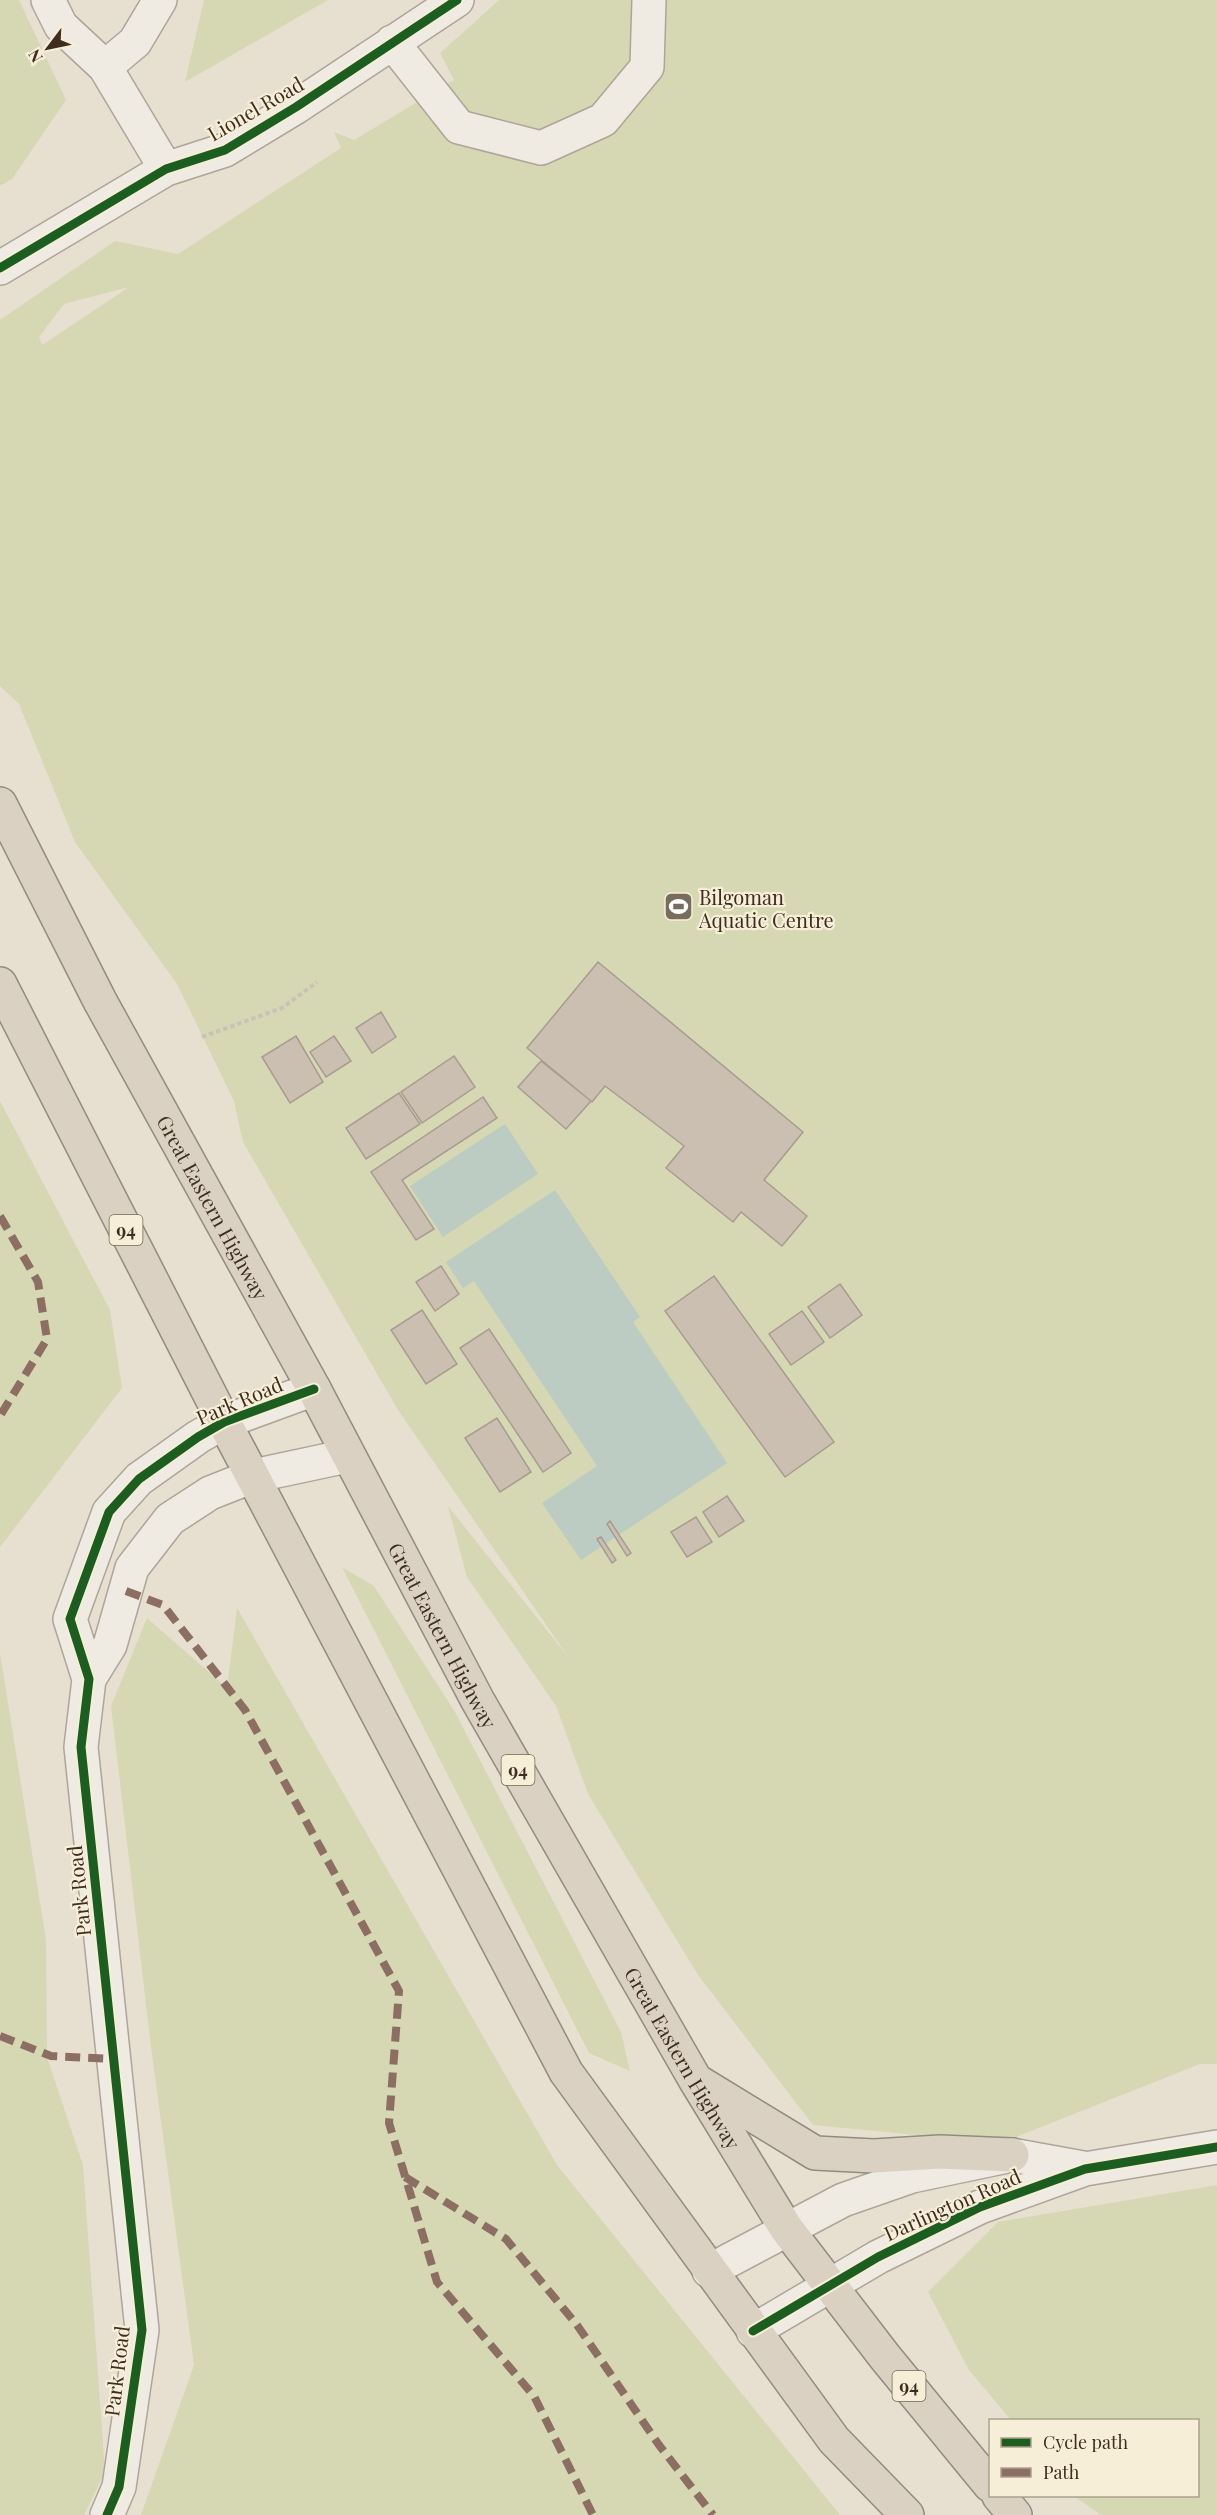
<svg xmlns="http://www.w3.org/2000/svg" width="1217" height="2515" viewBox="0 0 1217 2515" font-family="'Playfair Display',serif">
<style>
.green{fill:#d6d7b3;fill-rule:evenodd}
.water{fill:#bcccc2}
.building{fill:#cbbfb2;stroke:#a89c90;stroke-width:1.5}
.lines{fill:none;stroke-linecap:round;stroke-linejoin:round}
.minor-casing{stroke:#ada599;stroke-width:36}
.highway-casing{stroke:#928b80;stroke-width:36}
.path{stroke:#c8c2b9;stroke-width:4;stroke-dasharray:4.5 3;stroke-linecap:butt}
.minor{stroke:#efebe3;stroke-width:33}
.highway{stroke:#dad1c2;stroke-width:33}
.quiet{stroke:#8d6e63;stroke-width:8;stroke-dasharray:15 8;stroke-linecap:butt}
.cycleway-casing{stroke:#f7eed8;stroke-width:13}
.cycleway{stroke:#1b5e20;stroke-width:9}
.labels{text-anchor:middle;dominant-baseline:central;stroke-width:4.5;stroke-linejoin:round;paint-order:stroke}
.shield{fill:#f7eed8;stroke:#756857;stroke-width:1.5}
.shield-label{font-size:18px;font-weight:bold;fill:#3d2e20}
.street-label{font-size:20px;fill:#3d2e20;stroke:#f7eed8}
.poi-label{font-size:20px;fill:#3d2e20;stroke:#f7eed8;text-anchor:start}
</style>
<rect width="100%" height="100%" fill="#e7e0d1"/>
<path class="green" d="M0,0H19L66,100L12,179L0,186Z
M204,0H328L185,82Z
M499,0H1217V2064H1200L1001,2143L813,2125L698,1975L588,1794L556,1706L467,1577L448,1506L569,1658L398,1410L243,1142L234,1101L177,984L75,842L19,704L0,686V320L115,241L178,254L341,148L334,132L354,140L454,80L440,53ZM129,287L42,345V344L39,337L64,304Z
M0,1101L110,1310L122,1388L0,1547Z
M342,1567L374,1586L455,1712L621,2032L630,2071L589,2053Z
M237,1608L557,2165L840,2515H141L194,2365L151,2047L111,1706L147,1618L227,1688Z
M0,1653L46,1940L47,2057L83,2165L105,2472L84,2515H0Z
M1217,2185V2515H1101L1074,2496H1198V2420H1011L969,2370L928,2292L998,2222Z"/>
<path class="water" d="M505,1124L538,1174L443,1237L410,1186Z
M555,1190L640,1317L633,1322L727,1463L581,1560L542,1503L597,1466L474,1281L463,1288L446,1262Z"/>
<path class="building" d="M598,962L803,1132L764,1180L807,1216L782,1246L741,1212L733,1222L666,1168L684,1146L653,1122L605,1086L592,1102L527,1048Z
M381,1012L396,1037L372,1053L356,1028Z
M296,1036L323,1082L290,1103L262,1057Z
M334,1036L351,1061L326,1077L310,1052Z
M454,1056L475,1087L422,1123L401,1092Z
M541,1061L591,1101L566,1129L518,1087Z
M399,1093L420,1124L366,1159L346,1128Z
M483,1097L497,1118L402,1180L434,1229L416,1240L371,1172Z
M441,1266L459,1294L435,1311L416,1282Z
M714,1276L834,1442L785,1477L665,1311Z
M840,1284L862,1315L830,1338L808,1307Z
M422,1310L457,1364L426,1384L391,1330Z
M802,1311L824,1342L791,1365L769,1334Z
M489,1329L571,1453L543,1472L460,1348Z
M497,1418L531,1472L500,1492L465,1438Z
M727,1496L744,1521L719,1537L703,1512Z
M696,1517L712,1542L687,1557L671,1532Z
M610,1521L631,1553L627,1556L607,1524Z
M601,1537L616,1560L612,1563L597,1539Z"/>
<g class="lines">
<defs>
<path id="minor" d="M48,0L61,26L105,67L166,169
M392,42L459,127L541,148L603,120L647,67L649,0
M105,67L135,42L160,0
M0,268L166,169L225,150L296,107L457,0
M89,1679L110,1645L132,1568L170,1519L210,1493L253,1476L347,1456
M709,2271L843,2200L912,2176L1012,2155L1083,2168
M753,2331L878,2257L980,2207L1085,2169L1217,2147
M107,2515L119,2487L142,2330L81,1747L89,1679L70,1619L109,1512L139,1479L198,1437L224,1422L314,1389"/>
<g id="highway">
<path id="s1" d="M0,804L100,1001L314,1389L478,1701L696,2081L786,2228L885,2357L990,2485"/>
<path d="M0,984L224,1422L566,2072L834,2440L907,2515"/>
<path d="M700,2083L815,2153L874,2156L940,2152L1012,2155"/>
<path d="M999,2496L1015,2515"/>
</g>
</defs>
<use href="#minor" class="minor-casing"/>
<use href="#highway" class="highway-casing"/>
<path class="path" d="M202,1037L282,1008L317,982"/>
<use href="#minor" class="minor"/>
<use href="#highway" class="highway"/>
<path class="quiet" d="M0,1216L38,1282L47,1339L0,1416
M126,1591L163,1605L245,1710L399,1991L389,2123L437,2282L534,2396L593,2515
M0,2036L51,2056L113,2059
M405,2177L506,2239L577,2325L659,2445L713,2515"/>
<defs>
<path id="cycleway" d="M0,268L166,169L225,150L296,107L457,0
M753,2331L878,2257L980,2207L1085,2169L1217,2147
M107,2515L119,2487L142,2330L81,1747L89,1679L70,1619L109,1512L139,1479L198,1437L224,1422L314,1389"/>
</defs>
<use href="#cycleway" class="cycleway-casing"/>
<use href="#cycleway" class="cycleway"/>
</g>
<defs>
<symbol id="stadium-square" viewBox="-11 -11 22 22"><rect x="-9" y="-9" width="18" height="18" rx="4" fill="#786c5e" stroke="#f7eed8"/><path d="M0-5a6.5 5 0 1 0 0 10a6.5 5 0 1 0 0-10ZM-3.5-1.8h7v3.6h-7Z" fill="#fff"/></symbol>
</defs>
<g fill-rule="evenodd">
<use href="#stadium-square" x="662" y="890" width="33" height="33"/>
</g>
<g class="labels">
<g class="shield">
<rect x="109.5" y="1215" width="33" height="30" rx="4.5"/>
<rect x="501.5" y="1755" width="33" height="30" rx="4.5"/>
<rect x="892.5" y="2371" width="33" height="30" rx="4.5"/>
</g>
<g class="shield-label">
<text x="126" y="1230">94</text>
<text x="518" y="1770">94</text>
<text x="909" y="2386">94</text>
</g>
<g class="street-label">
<text transform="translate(255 108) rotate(-30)">Lionel Road</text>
<text stroke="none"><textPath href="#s1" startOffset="456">Great Eastern Highway</textPath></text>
<text transform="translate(239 1400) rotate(-23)">Park Road</text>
<text stroke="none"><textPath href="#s1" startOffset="942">Great Eastern Highway</textPath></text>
<text transform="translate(78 1891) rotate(-96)">Park Road</text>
<text stroke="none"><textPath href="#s1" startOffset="1428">Great Eastern Highway</textPath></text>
<text transform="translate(952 2204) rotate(-24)">Darlington Road</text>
<text transform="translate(116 2371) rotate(-83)">Park Road</text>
</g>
<g class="poi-label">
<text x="699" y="896">Bilgoman<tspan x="699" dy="23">Aquatic Centre</tspan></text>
</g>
</g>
<rect x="989" y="2419" width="210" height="78" fill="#f7eed8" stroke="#ada18e" stroke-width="1.5"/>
<rect x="1001" y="2438" width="30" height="9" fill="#1b5e20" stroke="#ada18e" stroke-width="1.5"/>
<text x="1043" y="2449" font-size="18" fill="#3d2e20">Cycle path</text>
<rect x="1001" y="2468" width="30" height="9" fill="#8d6e63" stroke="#ada18e" stroke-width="1.5"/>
<text x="1043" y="2479" font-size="18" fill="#3d2e20">Path</text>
<g transform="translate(48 48) rotate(238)" stroke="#f7eed8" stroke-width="4.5" paint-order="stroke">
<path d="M0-4.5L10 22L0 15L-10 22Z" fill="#3d2e20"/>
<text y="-9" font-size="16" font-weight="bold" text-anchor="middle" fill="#3d2e20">N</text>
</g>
</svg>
